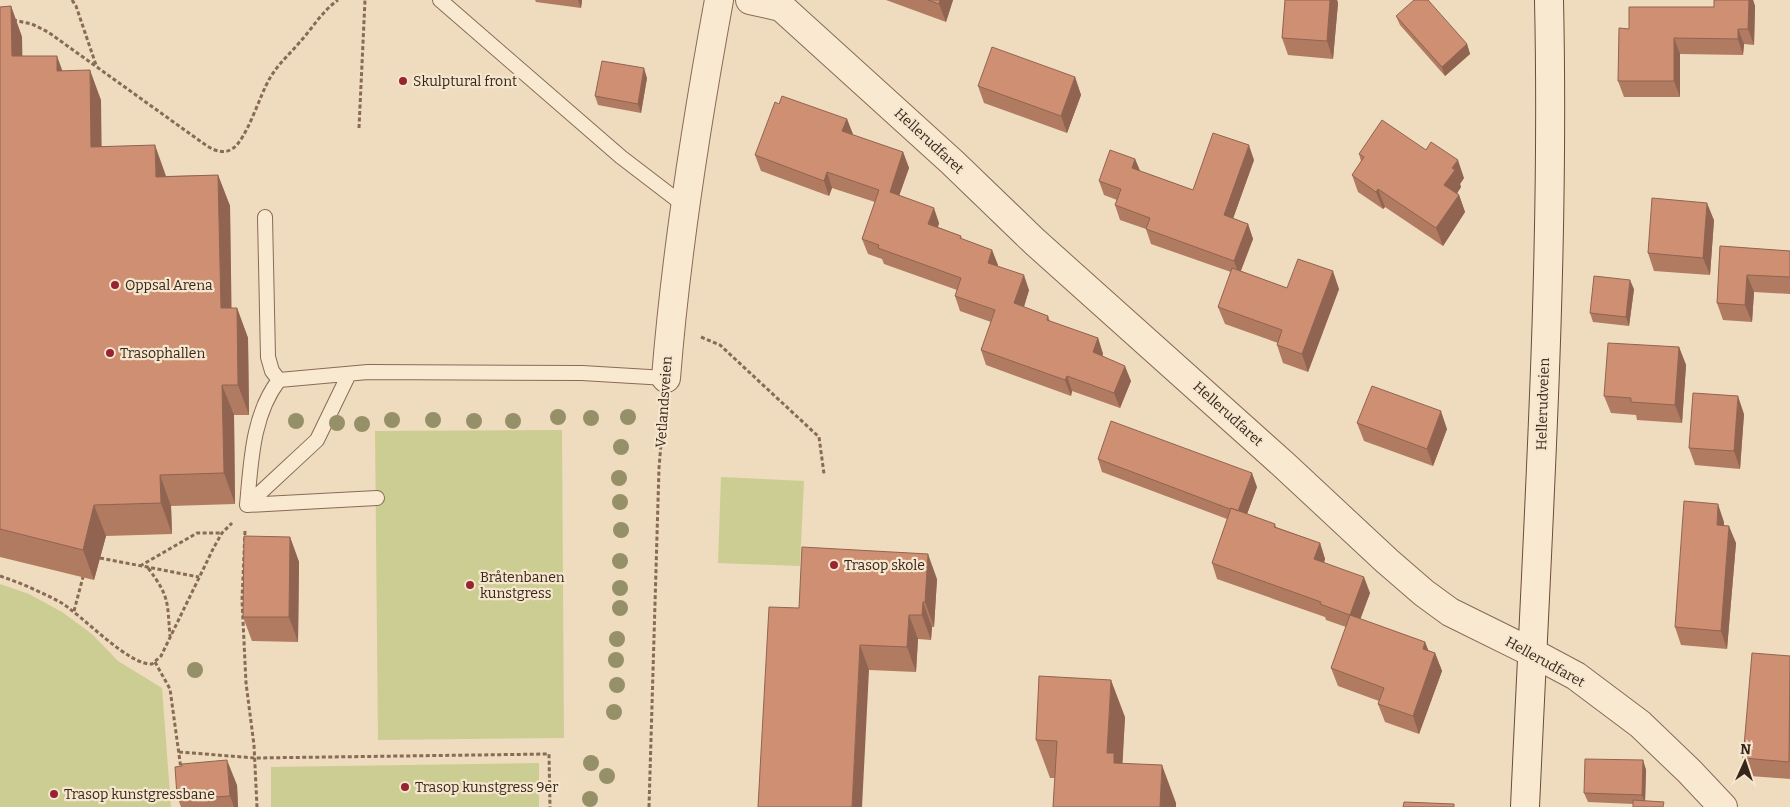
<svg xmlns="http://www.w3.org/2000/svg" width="1790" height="807" viewBox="0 0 1790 807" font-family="Bitter,serif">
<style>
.green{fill:#cccd92}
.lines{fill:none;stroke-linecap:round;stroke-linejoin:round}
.lane-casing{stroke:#886b56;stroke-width:16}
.street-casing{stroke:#886b56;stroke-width:30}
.secondary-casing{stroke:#694d3a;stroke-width:30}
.path{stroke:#886b56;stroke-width:3;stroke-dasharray:4 2.5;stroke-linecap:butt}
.lane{stroke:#fae9d1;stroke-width:14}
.street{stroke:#fae9d1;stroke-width:28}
.secondary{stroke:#fae9d1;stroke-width:28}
.tree{fill:#959068}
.wall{fill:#b17b62}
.shaded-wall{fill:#906450}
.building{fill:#ce8f72;stroke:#906450}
.poi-dot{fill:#982431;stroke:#f6e6ce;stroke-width:2}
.labels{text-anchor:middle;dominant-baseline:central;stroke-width:4.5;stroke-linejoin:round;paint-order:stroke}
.poi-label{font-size:14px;fill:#36261b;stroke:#f6e6ce;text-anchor:start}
.street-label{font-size:14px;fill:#36261b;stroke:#f6e6ce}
</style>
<rect width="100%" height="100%" fill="#efdbbe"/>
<path class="green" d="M562,430L564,738L378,740L375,431Z
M721,477L804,481L800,566L718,563Z
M0,584L29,594L62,612L92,634L118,661L162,688L171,807H0Z
M539,763V807H271V767Z"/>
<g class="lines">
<defs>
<path id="lane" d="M440,0L621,157L685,206
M265,217L268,357L272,371L279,380
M247,505C251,463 252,415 279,380L368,372L582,373L666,378
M247,505L317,440L349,374
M247,505L377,498"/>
<path id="street" d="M750,0L781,7L952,162L1035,242L1284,465L1387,561L1424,593L1450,612L1533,653L1576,676L1640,724L1689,771L1723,807
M666,378C676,251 696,125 719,0"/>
<path id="secondary" d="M1525,807C1537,538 1555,269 1549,0"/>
</defs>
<use href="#lane" class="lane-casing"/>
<use href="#street" class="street-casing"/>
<use href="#secondary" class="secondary-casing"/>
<path class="path" d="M72,0L76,6L96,65
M13,20L32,24L48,32L207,146C215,151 224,154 232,149C247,140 260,94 270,78C278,64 289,55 299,43C312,29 322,11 338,0
M359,128L365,0
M701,337L720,345L819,437L824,474
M245,531L242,600L246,683L254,745L257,807
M100,558L199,577
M140,566L197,533H222
M148,568C170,597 167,602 170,636
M0,576C21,583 41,592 60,602C82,615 129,666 152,664L161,656L214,547L222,533L232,523
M74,611L83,577
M155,662L170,689L181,769
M179,752L255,758L549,754L550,807
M649,807L659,468L664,408"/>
<use href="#lane" class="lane"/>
<use href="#street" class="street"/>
<use href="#secondary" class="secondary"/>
</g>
<g class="tree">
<circle cx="558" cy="417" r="8"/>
<circle cx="628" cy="417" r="8"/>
<circle cx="591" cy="418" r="8"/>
<circle cx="392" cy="420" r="8"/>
<circle cx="433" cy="420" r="8"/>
<circle cx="296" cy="421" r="8"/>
<circle cx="474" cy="421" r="8"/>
<circle cx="513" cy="421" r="8"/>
<circle cx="337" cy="423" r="8"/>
<circle cx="362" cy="424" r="8"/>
<circle cx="621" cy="447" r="8"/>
<circle cx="619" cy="478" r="8"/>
<circle cx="620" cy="502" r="8"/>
<circle cx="621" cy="530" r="8"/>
<circle cx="620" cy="561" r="8"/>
<circle cx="620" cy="588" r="8"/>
<circle cx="620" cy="608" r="8"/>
<circle cx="617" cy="639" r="8"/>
<circle cx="616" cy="660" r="8"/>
<circle cx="195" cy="670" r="8"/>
<circle cx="617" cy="685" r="8"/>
<circle cx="614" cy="712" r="8"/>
<circle cx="591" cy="763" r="8"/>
<circle cx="607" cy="776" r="8"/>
<circle cx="590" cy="799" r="8"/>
</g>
<path class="wall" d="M535,0H582L581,8L536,2Z
M886,0H953L946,22Z
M1285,0H1337L1338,3L1333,59L1288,55L1282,38Z
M1714,0H1753L1755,6L1754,45L1744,44L1743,55L1680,54V97H1624L1618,81L1629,29L1714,7Z
M11,6L22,37V56L62,71L101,100V146L166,176L218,175L230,206L231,308H237L248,338L249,415H234L235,504L171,506L172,534L106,536L94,580L0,557V7Z
M1396,16L1467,44L1470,54L1445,76L1400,25Z
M1075,77L1081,95L1067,133L984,103L978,86Z
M647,78L641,113L598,105L595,96Z
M779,104L847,119L852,135L903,152L909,168L899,196L939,223L938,227L961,236L962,239L992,250L998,266L1029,290L1024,307L1048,316L1050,321L1098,338L1103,354L1102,356L1131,381L1120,408L1072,391L1071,396L986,365L981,350L991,322L960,311L955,296L957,290L884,264L882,259L868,254L862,239L875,202L832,188L829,196L761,171L755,155Z
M1426,150L1464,178L1460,184L1461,187L1457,193L1459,195L1465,212L1443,246L1385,207L1383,209L1358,192L1352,175L1361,161L1359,154Z
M1135,159L1140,171L1193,190L1254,160L1233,218L1248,224L1253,239L1241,271L1287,288L1339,289L1308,372L1283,363L1277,345L1278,343L1225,324L1218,307L1231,272L1151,244L1146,229L1120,220L1115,205L1117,200L1104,195L1099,181Z
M1714,220L1710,275L1654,271L1648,253Z
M1720,246L1790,251V294L1754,292L1752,322L1723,320L1717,303Z
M1634,289L1629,326L1593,322L1590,313Z
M1679,347L1686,365L1682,423L1637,420L1636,415L1611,413L1604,396Z
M1744,414L1740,469L1695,465L1689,448Z
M1357,423L1447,429L1433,466L1364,441Z
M1098,459L1257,487L1247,514L1275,524L1276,527L1320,543L1325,559L1324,563L1370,593L1360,619L1425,642L1428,650L1435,653L1442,671L1419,734L1385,722L1378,704L1379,701L1338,686L1331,668L1346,627L1326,620L1325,617L1217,579L1212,563L1227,519L1102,472Z
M1724,522V526L1736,543L1727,649L1681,645L1675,627Z
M290,537L299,562L298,642L252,641L243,617Z
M937,579L934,627H932L931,640L918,639L916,672L869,670L799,608Z
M1790,656V779L1750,776L1743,758Z
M1125,717L1122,763L1176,803V807H1053L1055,778H1050L1036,740Z
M1643,760L1646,770L1645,801L1633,804L1588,802L1584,793Z
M237,785L238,807H181L177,796Z"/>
<path class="shaded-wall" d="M578,0H582L581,8Z
M940,0H953L946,22L939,4Z
M1330,0H1337L1338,3L1333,59L1327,41Z
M1749,0H1753L1755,6L1754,45L1748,29Z
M11,6L22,37L23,87L12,56Z
M1738,29L1744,44L1743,55L1738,39Z
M1674,38L1680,54V97L1674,81Z
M1467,44L1470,54L1445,76L1442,67Z
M57,56L68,86L57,71Z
M644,68L647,78L641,113L638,104Z
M90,70L101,100L102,177L91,147Z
M1075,77L1081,95L1067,133L1061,116Z
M847,119L853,134L848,147L842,131Z
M155,145L166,176L167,207L156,177Z
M1249,145L1254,160L1229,230L1224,215Z
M903,152L909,168L895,207L890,192Z
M1135,159L1141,173L1132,168Z
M1458,160L1464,178L1460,184L1461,187L1451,203L1444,185L1452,168Z
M827,172L832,188L829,196L824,181Z
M218,175L230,206L232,339L221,308Z
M1378,189L1385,207L1383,209L1376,192Z
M1459,195L1465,212L1443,246L1436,228Z
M1707,203L1714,220L1710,275L1703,258Z
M934,208L939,223L934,239L928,224Z
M1248,224L1253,239L1239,275L1234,261Z
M992,250L998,265L994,278L988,263Z
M1333,271L1339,289L1308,372L1302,354Z
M1024,275L1029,290L1020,319L1014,303Z
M1747,275L1754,292L1752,322L1745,305Z
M1630,280L1634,289L1629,326L1626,317Z
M237,308L248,338L249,415L238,385Z
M1098,338L1103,354L1098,368L1093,352Z
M1679,347L1686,365L1682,423L1675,405Z
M1125,366L1131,381L1120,408L1114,393Z
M1067,376L1072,391L1071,396L1065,380Z
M222,385L234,415L235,504L224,473Z
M1738,396L1744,414L1740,469L1734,451Z
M1441,411L1447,429L1433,466L1427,449Z
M1252,473L1257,487L1243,525L1238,512Z
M160,475L171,506L172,534L161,503Z
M1718,504L1724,522L1723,543L1717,525Z
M94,505L106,536L94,580L83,550Z
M1729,526L1736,543L1727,649L1721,631Z
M290,537L299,562L298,642L289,617Z
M1320,543L1325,559L1320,575L1314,559Z
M928,554L937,579L934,627L925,602Z
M1364,577L1370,593L1356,631L1350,615Z
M923,602L932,627L931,640L922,615Z
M909,615L918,639L916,672L907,647Z
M1425,642L1432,660L1423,649Z
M860,645L869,670L862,807H852Z
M1435,653L1442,671L1419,734L1413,716Z
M1111,680L1125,717L1122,774L1107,753Z
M227,760L237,785L238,807H234L230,796Z
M1643,760L1646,770L1645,804L1642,795Z
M1162,765L1176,803V807H1160Z"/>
<path class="building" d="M928,0H940L939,4Z
M1285,0H1330L1327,41L1282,38Z
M1414,0H1428L1467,44L1442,67L1396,16Z
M1714,0H1749L1748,29H1738V39L1674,38V81H1618L1619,28L1629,29V7H1714Z
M11,6L12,56H57V71L90,70L91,147L155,145L156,177L218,175L221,308H237L238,385H222L224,473L160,475L161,503L94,505L83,550L0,529V7Z
M992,47L1075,77L1061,116L978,86Z
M602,61L644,68L638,104L595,96Z
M782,96L847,119L842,131L903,152L890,192L934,208L928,224L961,236L960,238L992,250L988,263L1024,275L1014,303L1048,316L1047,320L1098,338L1093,352L1125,366L1114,393L1067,376L1065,380L981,350L995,310L955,296L961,278L878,248L879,245L862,239L879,190L827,172L824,181L755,155L775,102L779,104Z
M1382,120L1426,150L1431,142L1458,160L1452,168L1455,170L1444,185L1459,195L1436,228L1378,189L1376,192L1352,175L1364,157L1359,154Z
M1213,133L1249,145L1224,215L1248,224L1234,261L1146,229L1150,218L1115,205L1121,189L1099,181L1110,150L1135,159L1132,168L1193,190Z
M1652,198L1707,203L1703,258L1648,253Z
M1720,246L1790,251V277L1747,275L1745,305L1717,303Z
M1298,259L1333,271L1302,354L1277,345L1282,330L1218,307L1232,268L1287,288Z
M1594,276L1630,280L1626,317L1590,313Z
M1608,343L1679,347L1675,405L1631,402V398L1604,396Z
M1372,386L1441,411L1427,449L1357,423Z
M1693,393L1738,396L1734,451L1689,448Z
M1111,421L1252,473L1238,511L1231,508L1230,509L1098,459Z
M1684,501L1718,504L1717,525L1729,526L1721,631L1675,627Z
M1231,508L1275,524L1274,527L1320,543L1314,559L1364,577L1350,615L1320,604L1321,602L1212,563Z
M244,536L290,537L289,617H243Z
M802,547L928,554L925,602H923L922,615H909L907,647L860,645L852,807H758L769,607L799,608Z
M1350,615L1425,642L1423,649L1435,653L1413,716L1378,704L1384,688L1331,668Z
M1752,653L1790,656L1789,762L1743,758Z
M1039,676L1111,680L1107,753H1114V763L1162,765L1160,807H1053L1057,741L1036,740Z
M1585,759L1643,760L1642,795L1584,793Z
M227,760L230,796L185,799L184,796H177L175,767L182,766V764Z
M1633,800L1664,802L1663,807H1633Z
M1404,802L1454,804V807H1403Z"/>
<g class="poi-dot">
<circle cx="403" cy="81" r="5"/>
<circle cx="115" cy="285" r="5"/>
<circle cx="110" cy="353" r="5"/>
<circle cx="834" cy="565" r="5"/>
<circle cx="470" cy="585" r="5"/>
<circle cx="405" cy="787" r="5"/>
<circle cx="54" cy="794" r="5"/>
</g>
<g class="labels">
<g class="poi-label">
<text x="413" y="81">Skulptural front</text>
<text x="125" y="285">Oppsal Arena</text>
<text x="120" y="353">Trasophallen</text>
<text x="844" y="565">Trasop skole</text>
<text x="480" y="577">Bråtenbanen<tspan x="480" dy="16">kunstgress</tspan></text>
<text x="415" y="787">Trasop kunstgress 9er</text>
<text x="64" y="794">Trasop kunstgressbane</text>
</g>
<g class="street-label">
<text transform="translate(929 141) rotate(43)">Hellerudfaret</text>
<text transform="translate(664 402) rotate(-86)">Vetlandsveien</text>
<text transform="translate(1543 404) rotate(-88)">Hellerudveien</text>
<text transform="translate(1228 414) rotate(42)">Hellerudfaret</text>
<text transform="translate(1545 662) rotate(29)">Hellerudfaret</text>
</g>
</g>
<g transform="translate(1745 762) rotate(3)" stroke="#f6e6ce" stroke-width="4" paint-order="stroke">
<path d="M0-4L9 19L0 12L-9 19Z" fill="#36261b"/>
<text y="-8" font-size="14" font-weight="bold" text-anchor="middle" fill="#36261b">N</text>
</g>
</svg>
